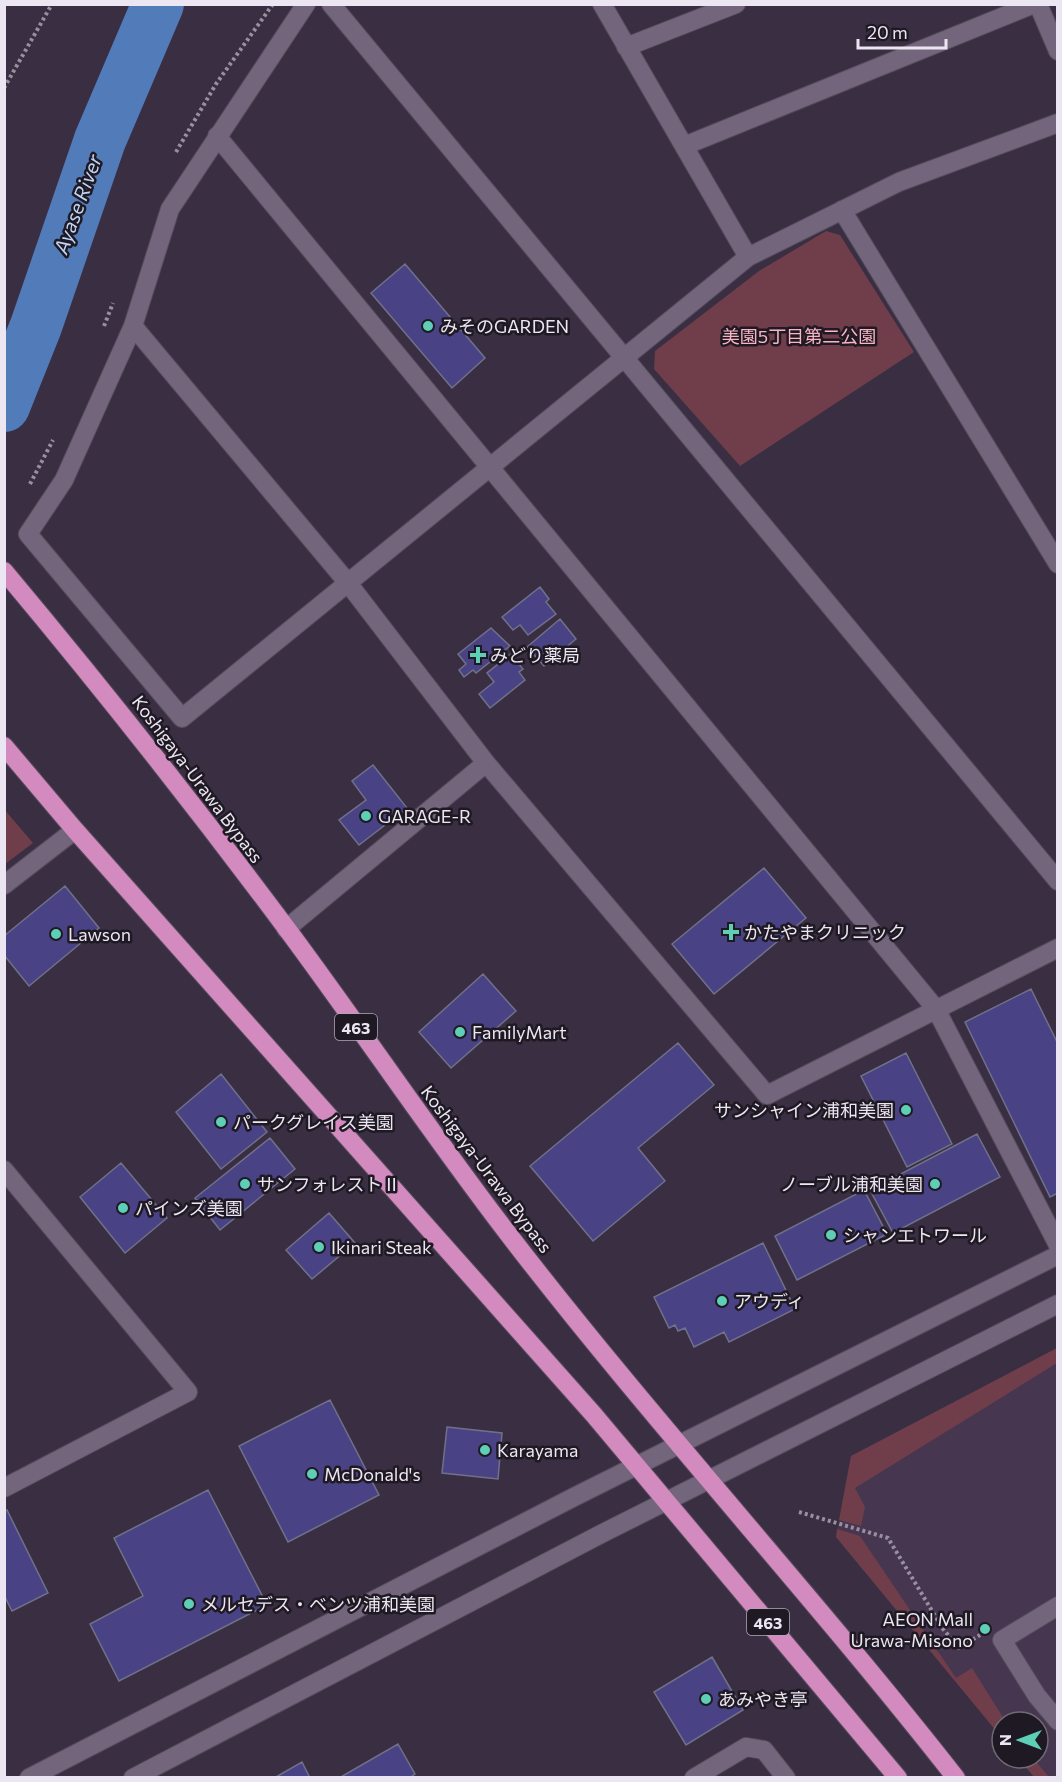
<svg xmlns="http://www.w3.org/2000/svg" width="1062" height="1782" viewBox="0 0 1062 1782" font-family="Commissioner,'Noto Sans JP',sans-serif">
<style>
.built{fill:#463650}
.green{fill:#6f3e4a}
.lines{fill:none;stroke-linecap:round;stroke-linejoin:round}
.river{stroke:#527bb9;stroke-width:52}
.building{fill:#494385;stroke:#707189;stroke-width:1.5}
.minor-casing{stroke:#564c5d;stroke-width:20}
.highway-casing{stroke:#564c5d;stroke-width:20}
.path{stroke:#988f9f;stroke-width:4;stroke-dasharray:3 3;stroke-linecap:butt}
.minor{stroke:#73667c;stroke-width:18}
.highway{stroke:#d38abe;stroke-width:18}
.poi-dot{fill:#5eceb7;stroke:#1e1922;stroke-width:2}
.labels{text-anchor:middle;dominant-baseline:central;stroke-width:5;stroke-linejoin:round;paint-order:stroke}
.shield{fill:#1e1922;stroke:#aea8b4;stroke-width:1.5}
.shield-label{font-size:16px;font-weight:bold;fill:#ece5f2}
.poi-label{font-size:18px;fill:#ece5f2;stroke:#1e1922;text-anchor:start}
.park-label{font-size:18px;fill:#fab5c4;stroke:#1e1922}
.street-label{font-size:18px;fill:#ece5f2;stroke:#1e1922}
.water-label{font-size:20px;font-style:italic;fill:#bed5f8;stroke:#1e1922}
</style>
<rect width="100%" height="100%" fill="#3a2e42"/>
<path class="built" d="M1057,1348V1777H1034L1018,1758H1038V1722H1002V1738L836,1537L851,1456Z"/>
<path class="green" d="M826,231L840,235L914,352L740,466L654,369L655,351L759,271Z
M4,809L33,843L5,864H4Z
M1057,1348V1363L855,1488L865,1507L861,1526L839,1520L851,1456Z
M837,1529L860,1536L956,1678L972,1668L1006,1722H1002V1738L836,1537Z
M1018,1758H1033L1049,1777H1034Z"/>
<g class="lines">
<path class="river" d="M4,406L36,326L100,140L158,4"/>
</g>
<path class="building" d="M405,264L485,358L452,388L371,293Z
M540,587L549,599L546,602L556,614L528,635L520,625L513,630L502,617Z
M560,619L576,639L544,666L527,647Z
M491,628L510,646L476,673L473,670L464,677L459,670L466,664L458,654Z
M511,654L523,669L519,672L525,680L490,708L479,694L494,682L487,673Z
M373,765L407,808L359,845L339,820L366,800L352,781Z
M764,868L806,918L714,994L672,944Z
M65,886L99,928L29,986L4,955V936Z
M483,974L516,1011L451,1068L419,1032Z
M1031,989L1058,1044V1193L1050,1197L965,1022Z
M678,1043L714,1085L638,1148L665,1181L593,1241L530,1166Z
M906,1053L952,1144L907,1167L861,1076Z
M221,1074L267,1132L221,1169L176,1112Z
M977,1134L1000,1177L893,1233L870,1190Z
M270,1138L295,1169L220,1230L195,1198Z
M121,1163L167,1218L125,1253L80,1197Z
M864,1190L887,1234L797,1280L775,1236Z
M329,1213L355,1243L312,1279L286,1250Z
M763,1243L795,1309L729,1342L724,1332L694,1347L685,1328L678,1331L675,1325L669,1328L654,1297Z
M330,1400L379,1495L288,1542L239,1446Z
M447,1427L502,1433L498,1479L442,1473Z
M208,1490L267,1605L119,1681L90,1624L143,1596L114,1538Z
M7,1510L48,1593L12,1611L4,1595V1511Z
M712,1657L743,1710L686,1745L654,1692Z
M398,1744L415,1774L409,1778H339Z
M302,1762L310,1778H274Z"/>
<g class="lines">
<defs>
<path id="minor" d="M306,4L170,209L133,326L64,480L28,534L182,718L748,257
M331,4L1058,881
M602,4L748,257L899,182L1058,123
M1038,4L1058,51
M626,47L736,4
M217,136L936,1009L1058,1245
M684,146L1034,4
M842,210L1058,564
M133,326L348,583L486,763
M4,885L75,830
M286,929L486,763L767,1095L1058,948
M4,1170L188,1392L4,1488
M1058,1606L1002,1640L1037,1696L1058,1721
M29,1778L574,1497L1058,1255
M133,1778L603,1533L1058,1304
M694,1778L746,1747L764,1750L786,1778"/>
<path id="highway" d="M4,571C102,688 196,807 287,929C362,1030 432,1135 509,1235C652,1421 811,1593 956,1778
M4,746L75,830L594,1415L898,1778"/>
</defs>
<use href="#minor" class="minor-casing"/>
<use href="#highway" class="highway-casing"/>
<path class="path" d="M4,88L52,4
M176,152L216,84L273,4
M104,326L113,303
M30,484L53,440
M799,1512L888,1538L943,1629L959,1648L980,1635"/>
<use href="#minor" class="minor"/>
<use href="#highway" class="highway"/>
</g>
<g class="poi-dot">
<circle cx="428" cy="326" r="6"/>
<path d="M475 646h6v6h6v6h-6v6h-6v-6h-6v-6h6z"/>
<circle cx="366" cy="816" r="6"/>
<path d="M728 923h6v6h6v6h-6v6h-6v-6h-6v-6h6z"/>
<circle cx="56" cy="934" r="6"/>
<circle cx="460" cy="1032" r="6"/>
<circle cx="906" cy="1110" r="6"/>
<circle cx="221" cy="1122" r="6"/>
<circle cx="245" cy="1184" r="6"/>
<circle cx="935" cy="1184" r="6"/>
<circle cx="123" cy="1208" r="6"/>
<circle cx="831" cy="1235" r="6"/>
<circle cx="319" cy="1247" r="6"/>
<circle cx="722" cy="1301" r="6"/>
<circle cx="485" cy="1450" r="6"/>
<circle cx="312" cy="1474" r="6"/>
<circle cx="189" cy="1604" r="6"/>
<circle cx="985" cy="1629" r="6"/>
<circle cx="706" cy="1699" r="6"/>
</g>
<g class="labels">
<g class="shield">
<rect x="335" y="1014" width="42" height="26" rx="4.5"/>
<rect x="747" y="1609" width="42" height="26" rx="4.5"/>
</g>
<g class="shield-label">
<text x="356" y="1027">463</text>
<text x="768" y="1622">463</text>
</g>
<g class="poi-label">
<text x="440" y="326">みそのGARDEN</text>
<text x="490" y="655">みどり薬局</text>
<text x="378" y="816">GARAGE-R</text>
<text x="744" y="932">かたやまクリニック</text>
<text x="68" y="934">Lawson</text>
<text x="472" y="1032">FamilyMart</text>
<text x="894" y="1110" text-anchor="end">サンシャイン浦和美園</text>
<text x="233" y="1122">パークグレイス美園</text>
<text x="257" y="1184">サンフォレストⅡ</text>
<text x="923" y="1184" text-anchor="end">ノーブル浦和美園</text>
<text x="135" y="1208">パインズ美園</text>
<text x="843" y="1235">シャンエトワール</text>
<text x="331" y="1247">Ikinari Steak</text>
<text x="734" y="1301">アウディ</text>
<text x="497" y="1450">Karayama</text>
<text x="324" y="1474">McDonald's</text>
<text x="201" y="1604">メルセデス・ベンツ浦和美園</text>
<text x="973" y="1619" text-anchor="end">AEON Mall<tspan x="973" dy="21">Urawa-Misono</tspan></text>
<text x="718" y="1699">あみやき亭</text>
</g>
<g class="park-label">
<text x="799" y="336">美園5丁目第二公園</text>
</g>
<g class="street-label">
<text transform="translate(198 779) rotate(53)">Koshigaya-Urawa Bypass</text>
<text transform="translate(487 1169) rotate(53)">Koshigaya-Urawa Bypass</text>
</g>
<g class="water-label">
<text transform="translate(77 204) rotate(-70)">Ayase River</text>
</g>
</g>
<rect width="1062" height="1782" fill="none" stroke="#ece5f2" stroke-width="12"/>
<g transform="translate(1020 1740) rotate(270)"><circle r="28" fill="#1e1922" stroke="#706b75" stroke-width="1.5"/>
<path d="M0-4.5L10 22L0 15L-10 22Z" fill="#5eceb7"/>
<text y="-9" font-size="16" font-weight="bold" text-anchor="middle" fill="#ece5f2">N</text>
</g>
<path d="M858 39v9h88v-9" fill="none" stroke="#ece5f2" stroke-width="3"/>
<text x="867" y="39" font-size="18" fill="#ece5f2" stroke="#1e1922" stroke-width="4.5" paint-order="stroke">20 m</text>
</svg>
